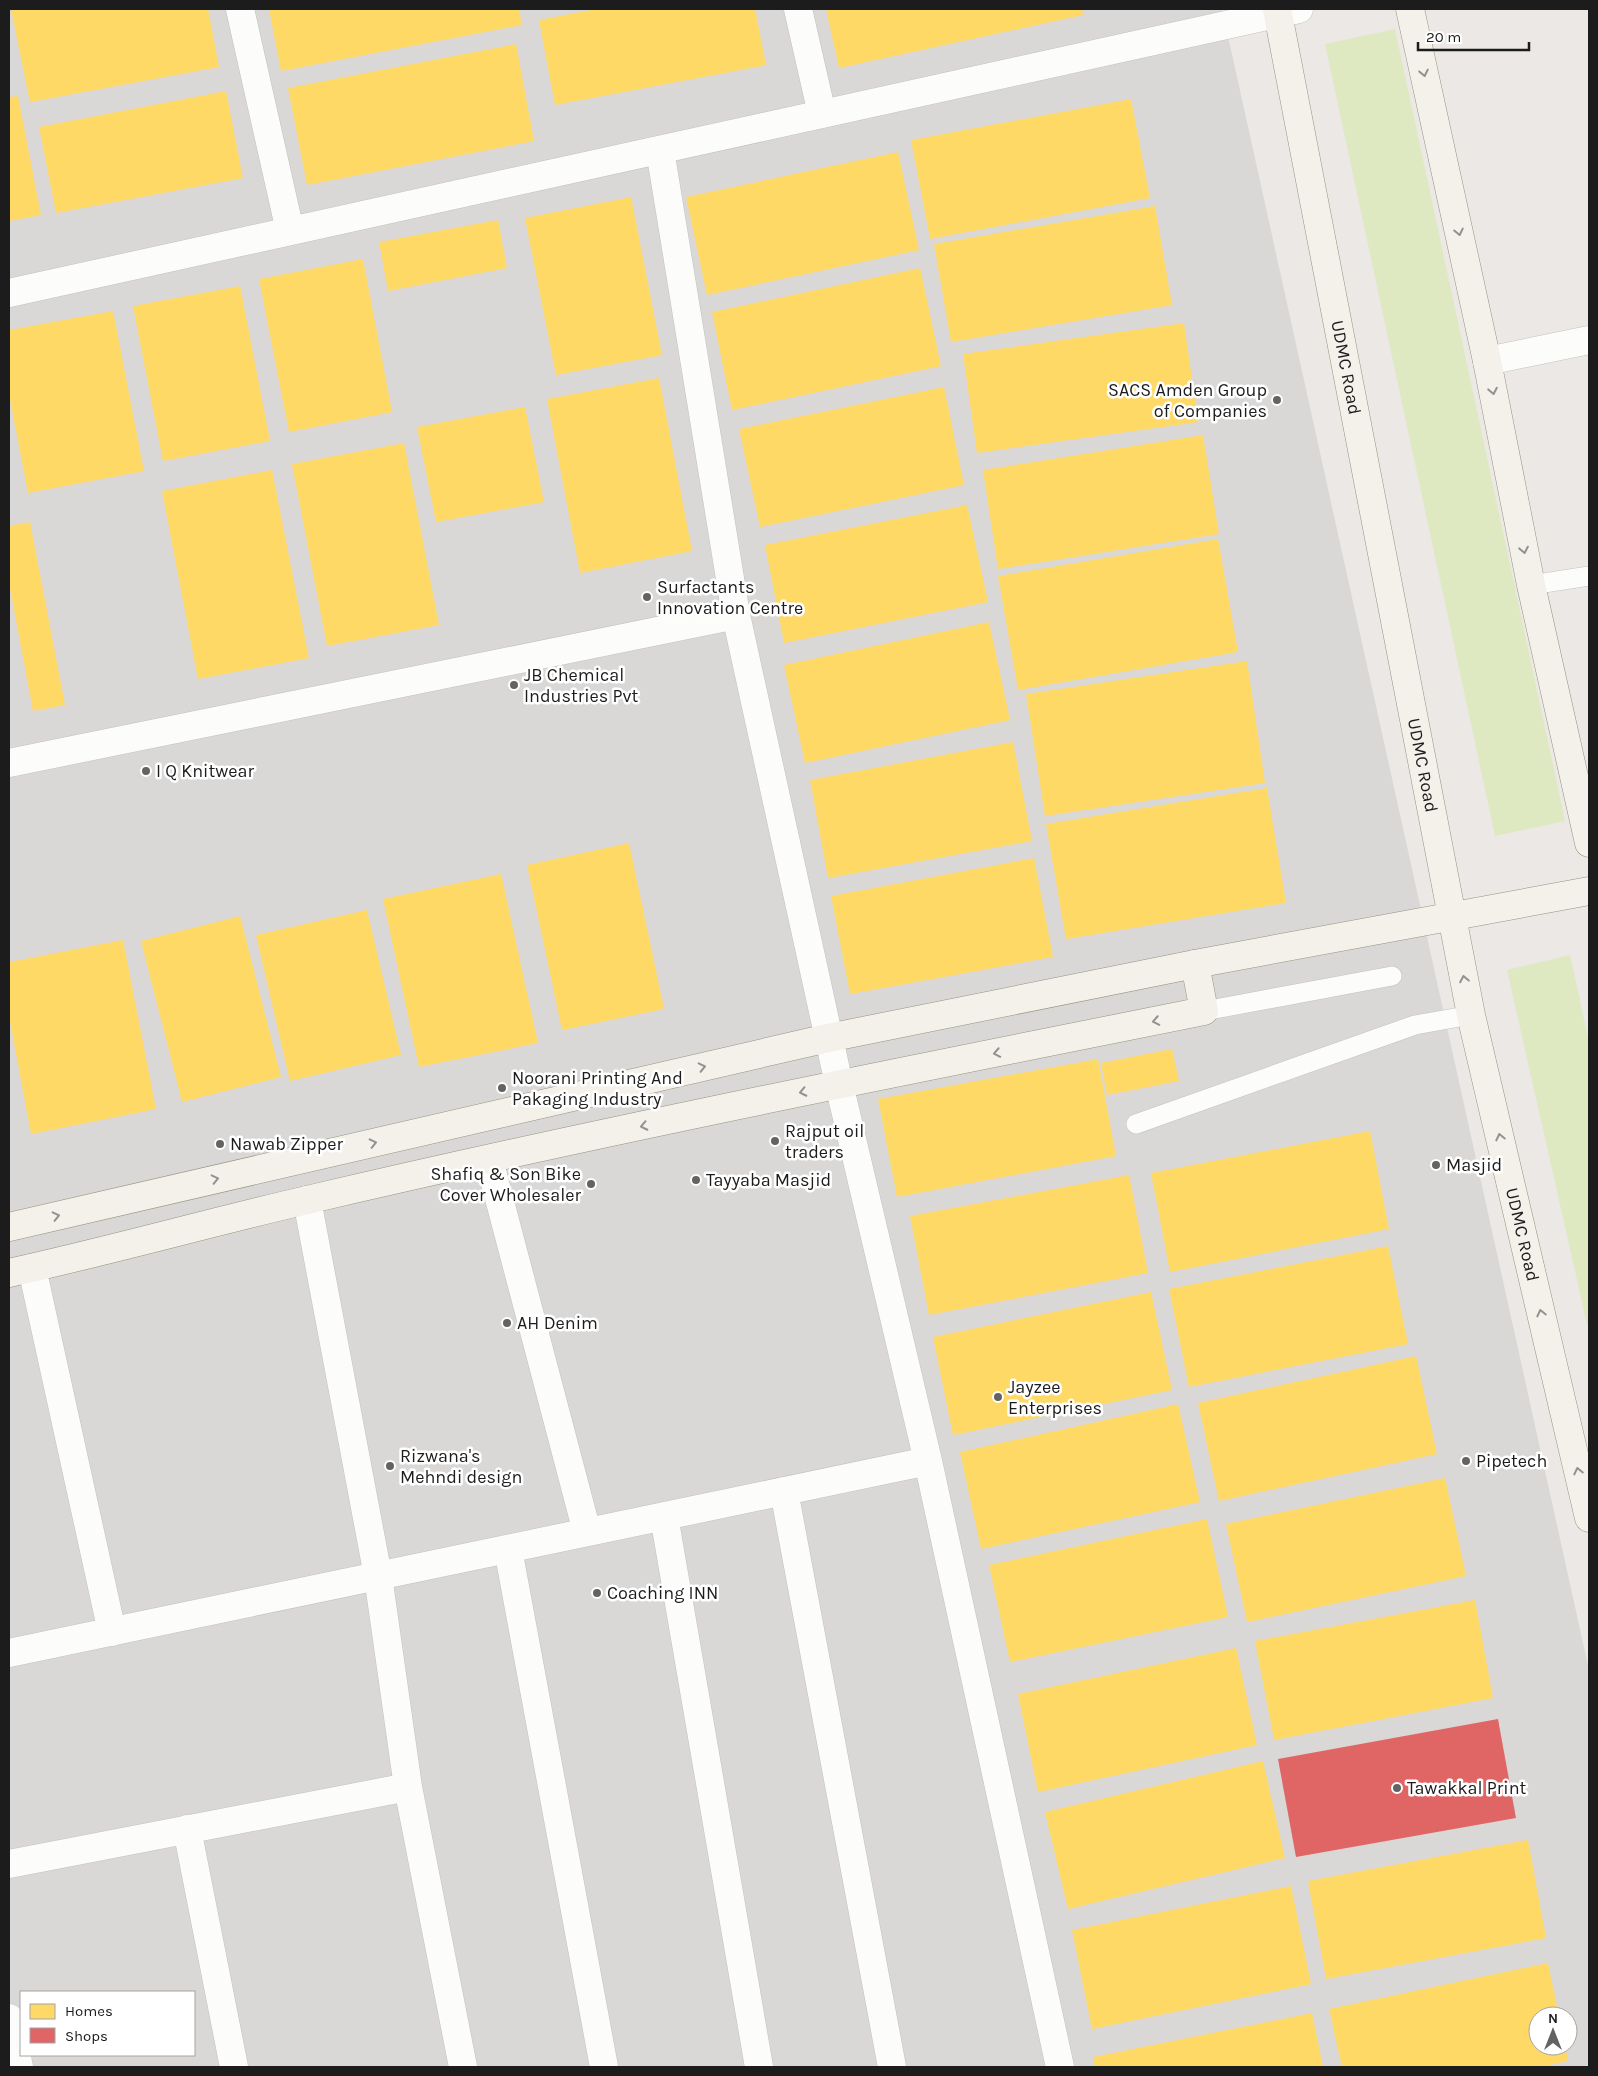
<svg xmlns="http://www.w3.org/2000/svg" width="1598" height="2076" viewBox="0 0 1598 2076" font-family="Karla,sans-serif">
<style>
.residential{fill:#dad8d6;fill-rule:evenodd}
.grass{fill:#dee9c2}
.homes{fill:#ffd966}
.shops{fill:#e06666}
.lines{fill:none;stroke-linecap:round;stroke-linejoin:round}
.lane-casing{stroke:#c3c2c1;stroke-width:20}
.street-casing{stroke:#c3c2c1;stroke-width:29}
.secondary-casing{stroke:#95927d;stroke-width:29}
.lane{stroke:#fcfcfb;stroke-width:19}
.street{stroke:#fcfcfb;stroke-width:28}
.secondary{stroke:#f3f1e9;stroke-width:28}
.oneway{stroke:#92918d}
.poi-dot{fill:#646362;stroke:#fff;stroke-width:2}
.labels{text-anchor:middle;dominant-baseline:central;stroke-width:5;stroke-linejoin:round;paint-order:stroke}
.street-label{font-size:18px;fill:#1c1c1c;stroke:#fff}
.poi-label{font-size:18px;fill:#1c1c1c;stroke:#fff;text-anchor:start}
</style>
<rect width="100%" height="100%" fill="#ebe8e5"/>
<path class="residential" d="M9,9H1222L1589,1670V2067H9ZM21,1992H194V2055H21ZM1538,2016H1568V2046H1538Z"/>
<path class="grass" d="M1395,29L1565,821L1495,836L1325,44Z
M1570,955L1589,1042V1333L1507,970Z"/>
<path class="homes" d="M11,9H208L219,67L30,102Z
M269,9H519L522,25L281,71Z
M596,9H755L766,65L555,105L539,20Z
M826,9H1082L1083,15L839,68Z
M516,44L534,141L307,185L288,88Z
M226,91L243,178L56,213L39,127Z
M18,96L41,215L9,221V97Z
M1131,99L1150,198L930,239L911,140Z
M898,152L919,250L707,295L686,197Z
M631,197L662,355L556,375L525,218Z
M1155,206L1172,305L951,342L934,244Z
M498,220L507,268L388,291L379,242Z
M363,259L392,412L289,432L259,279Z
M920,268L941,366L732,410L712,312Z
M240,286L270,441L163,461L133,306Z
M113,311L144,471L28,493L9,394V330Z
M1184,323L1198,422L977,453L963,354Z
M659,378L692,551L580,573L547,399Z
M944,387L964,485L760,527L739,429Z
M525,407L544,502L436,522L417,427Z
M1203,435L1219,534L998,569L983,470Z
M404,443L439,625L327,646L292,464Z
M272,470L309,658L198,679L162,491Z
M967,505L988,602L784,643L765,545Z
M30,522L65,705L33,711L9,583V526Z
M1218,539L1238,652L1018,690L998,576Z
M989,622L1010,720L805,763L784,665Z
M1247,661L1265,783L1045,816L1026,694Z
M1013,742L1032,841L828,878L810,780Z
M1267,788L1286,903L1066,939L1046,824Z
M629,843L664,1009L562,1030L527,865Z
M1034,858L1053,957L850,994L831,896Z
M501,874L538,1043L419,1067L383,899Z
M367,910L401,1055L290,1081L256,935Z
M240,916L281,1077L182,1102L141,941Z
M123,940L156,1109L31,1134L9,1016V962Z
M1172,1049L1179,1081L1107,1095L1101,1063Z
M1098,1059L1116,1156L897,1197L878,1099Z
M1370,1131L1389,1229L1170,1272L1151,1173Z
M1129,1175L1148,1273L929,1315L910,1216Z
M1388,1246L1408,1344L1189,1387L1169,1289Z
M1151,1292L1172,1390L953,1435L933,1337Z
M1416,1356L1437,1454L1219,1501L1198,1403Z
M1178,1404L1200,1502L981,1549L960,1452Z
M1445,1478L1466,1576L1247,1622L1226,1524Z
M1207,1519L1228,1617L1010,1662L989,1565Z
M1475,1600L1493,1698L1274,1740L1255,1641Z
M1236,1648L1257,1745L1038,1792L1018,1694Z
M1263,1761L1285,1858L1068,1909L1045,1812Z
M1528,1840L1546,1938L1326,1979L1308,1881Z
M1291,1886L1311,1984L1092,2029L1072,1930Z
M1548,1963L1559,2016H1538V2046H1565L1568,2061L1540,2067H1342L1329,2009Z
M1312,2013L1323,2067H1095L1093,2057Z"/>
<path class="shops" d="M1498,1719L1516,1818L1296,1857L1278,1759Z"/>
<g class="lines">
<defs>
<path id="lane" d="M1531,585L1589,576
M1204,1011L1392,976
M1136,1124L1415,1025L1471,1015"/>
<path id="street" d="M240,9L290,231
M798,9L822,114
M660,150L736,615L839,1084L928,1461L1060,2067
M9,293L1299,9
M1487,361L1589,340
M9,763L736,615
M489,1160L587,1532
M307,1200L378,1576L408,1787L463,2067
M32,1268L112,1632
M784,1491L892,2067
M664,1516L759,2067
M508,1549L604,2067
M9,1653L928,1461
M187,1829L234,2067
M9,1864L408,1787
M9,2018L19,2067"/>
<g id="secondary">
<path id="s1" d="M1277,9L1471,1015L1589,1518"/>
<path d="M1410,9L1487,361L1531,585L1589,843"/>
<path d="M9,1227L828,1038L1195,964L1589,891"/>
<path d="M9,1273C109,1251 208,1223 307,1200C605,1130 904,1071 1204,1011L1195,964"/>
</g>
</defs>
<use href="#lane" class="lane-casing"/>
<use href="#street" class="street-casing"/>
<use href="#secondary" class="secondary-casing"/>
<use href="#lane" class="lane"/>
<use href="#street" class="street"/>
<use href="#secondary" class="secondary"/>
</g>
<defs><path id="oneway-chevron" d="M-2-3.5L2.5 0L-2 3.5" fill="none" stroke-width="1.6" stroke-linecap="round" stroke-linejoin="round" transform="scale(1.25)"/></defs>
<g class="oneway">
<use href="#oneway-chevron" transform="translate(1424 73) rotate(78)"/>
<use href="#oneway-chevron" transform="translate(1459 232) rotate(78)"/>
<use href="#oneway-chevron" transform="translate(1493 391) rotate(79)"/>
<use href="#oneway-chevron" transform="translate(1524 550) rotate(79)"/>
<use href="#oneway-chevron" transform="translate(1464 979) rotate(-101)"/>
<use href="#oneway-chevron" transform="translate(1156 1021) rotate(169)"/>
<use href="#oneway-chevron" transform="translate(997 1053) rotate(169)"/>
<use href="#oneway-chevron" transform="translate(702 1067) rotate(-13)"/>
<use href="#oneway-chevron" transform="translate(803 1092) rotate(168)"/>
<use href="#oneway-chevron" transform="translate(644 1126) rotate(168)"/>
<use href="#oneway-chevron" transform="translate(1500 1137) rotate(-103)"/>
<use href="#oneway-chevron" transform="translate(373 1143) rotate(-13)"/>
<use href="#oneway-chevron" transform="translate(215 1179) rotate(-13)"/>
<use href="#oneway-chevron" transform="translate(56 1216) rotate(-13)"/>
<use href="#oneway-chevron" transform="translate(1541 1313) rotate(-103)"/>
<use href="#oneway-chevron" transform="translate(1578 1471) rotate(-103)"/>
</g>
<g class="poi-dot">
<circle cx="1277" cy="400" r="5"/>
<circle cx="647" cy="597" r="5"/>
<circle cx="514" cy="685" r="5"/>
<circle cx="146" cy="771" r="5"/>
<circle cx="502" cy="1088" r="5"/>
<circle cx="775" cy="1141" r="5"/>
<circle cx="220" cy="1144" r="5"/>
<circle cx="1436" cy="1165" r="5"/>
<circle cx="696" cy="1180" r="5"/>
<circle cx="591" cy="1184" r="5"/>
<circle cx="507" cy="1323" r="5"/>
<circle cx="998" cy="1397" r="5"/>
<circle cx="1466" cy="1461" r="5"/>
<circle cx="390" cy="1466" r="5"/>
<circle cx="597" cy="1593" r="5"/>
<circle cx="1397" cy="1788" r="5"/>
</g>
<g class="labels">
<g class="street-label">
<text stroke="none"><textPath href="#s1" startOffset="365">UDMC Road</textPath></text>
<text stroke="none"><textPath href="#s1" startOffset="770">UDMC Road</textPath></text>
<text stroke="none"><textPath href="#s1" startOffset="1250">UDMC Road</textPath></text>
</g>
<g class="poi-label">
<text x="1267" y="390" text-anchor="end">SACS Amden Group<tspan x="1267" dy="21">of Companies</tspan></text>
<text x="657" y="587">Surfactants<tspan x="657" dy="21">Innovation Centre</tspan></text>
<text x="524" y="675">JB Chemical<tspan x="524" dy="21">Industries Pvt</tspan></text>
<text x="156" y="771">I Q Knitwear</text>
<text x="512" y="1078">Noorani Printing And<tspan x="512" dy="21">Pakaging Industry</tspan></text>
<text x="785" y="1131">Rajput oil<tspan x="785" dy="21">traders</tspan></text>
<text x="230" y="1144">Nawab Zipper</text>
<text x="1446" y="1165">Masjid</text>
<text x="581" y="1174" text-anchor="end">Shafiq &amp; Son Bike<tspan x="581" dy="21">Cover Wholesaler</tspan></text>
<text x="706" y="1180">Tayyaba Masjid</text>
<text x="517" y="1323">AH Denim</text>
<text x="1008" y="1387">Jayzee<tspan x="1008" dy="21">Enterprises</tspan></text>
<text x="400" y="1456">Rizwana's<tspan x="400" dy="21">Mehndi design</tspan></text>
<text x="1476" y="1461">Pipetech</text>
<text x="607" y="1593">Coaching INN</text>
<text x="1407" y="1788">Tawakkal Print</text>
</g>
</g>
<rect width="1598" height="2076" fill="none" stroke="#1c1c1c" stroke-width="20"/>
<rect x="20" y="1991" width="175" height="65" fill="#ffffff" stroke="#a4a4a4"/>
<rect x="30" y="2004" width="25" height="15" fill="#ffd966" stroke="#a4a4a4"/>
<text x="65" y="2016" font-size="15" fill="#1c1c1c">Homes</text>
<rect x="30" y="2028" width="25" height="15" fill="#e06666" stroke="#a4a4a4"/>
<text x="65" y="2041" font-size="15" fill="#1c1c1c">Shops</text>
<g transform="translate(1553 2031)"><circle r="24" fill="#ffffff" stroke="#a4a4a4"/>
<path d="M0-4L9 19L0 12L-9 19Z" fill="#646362"/>
<text y="-8" font-size="14" font-weight="bold" text-anchor="middle" fill="#1c1c1c">N</text>
</g>
<path d="M1418 42v8h111v-8" fill="none" stroke="#1c1c1c" stroke-width="2.5"/>
<text x="1426" y="42" font-size="15" fill="#1c1c1c" stroke="#ffffff" stroke-width="4" paint-order="stroke">20 m</text>
</svg>
